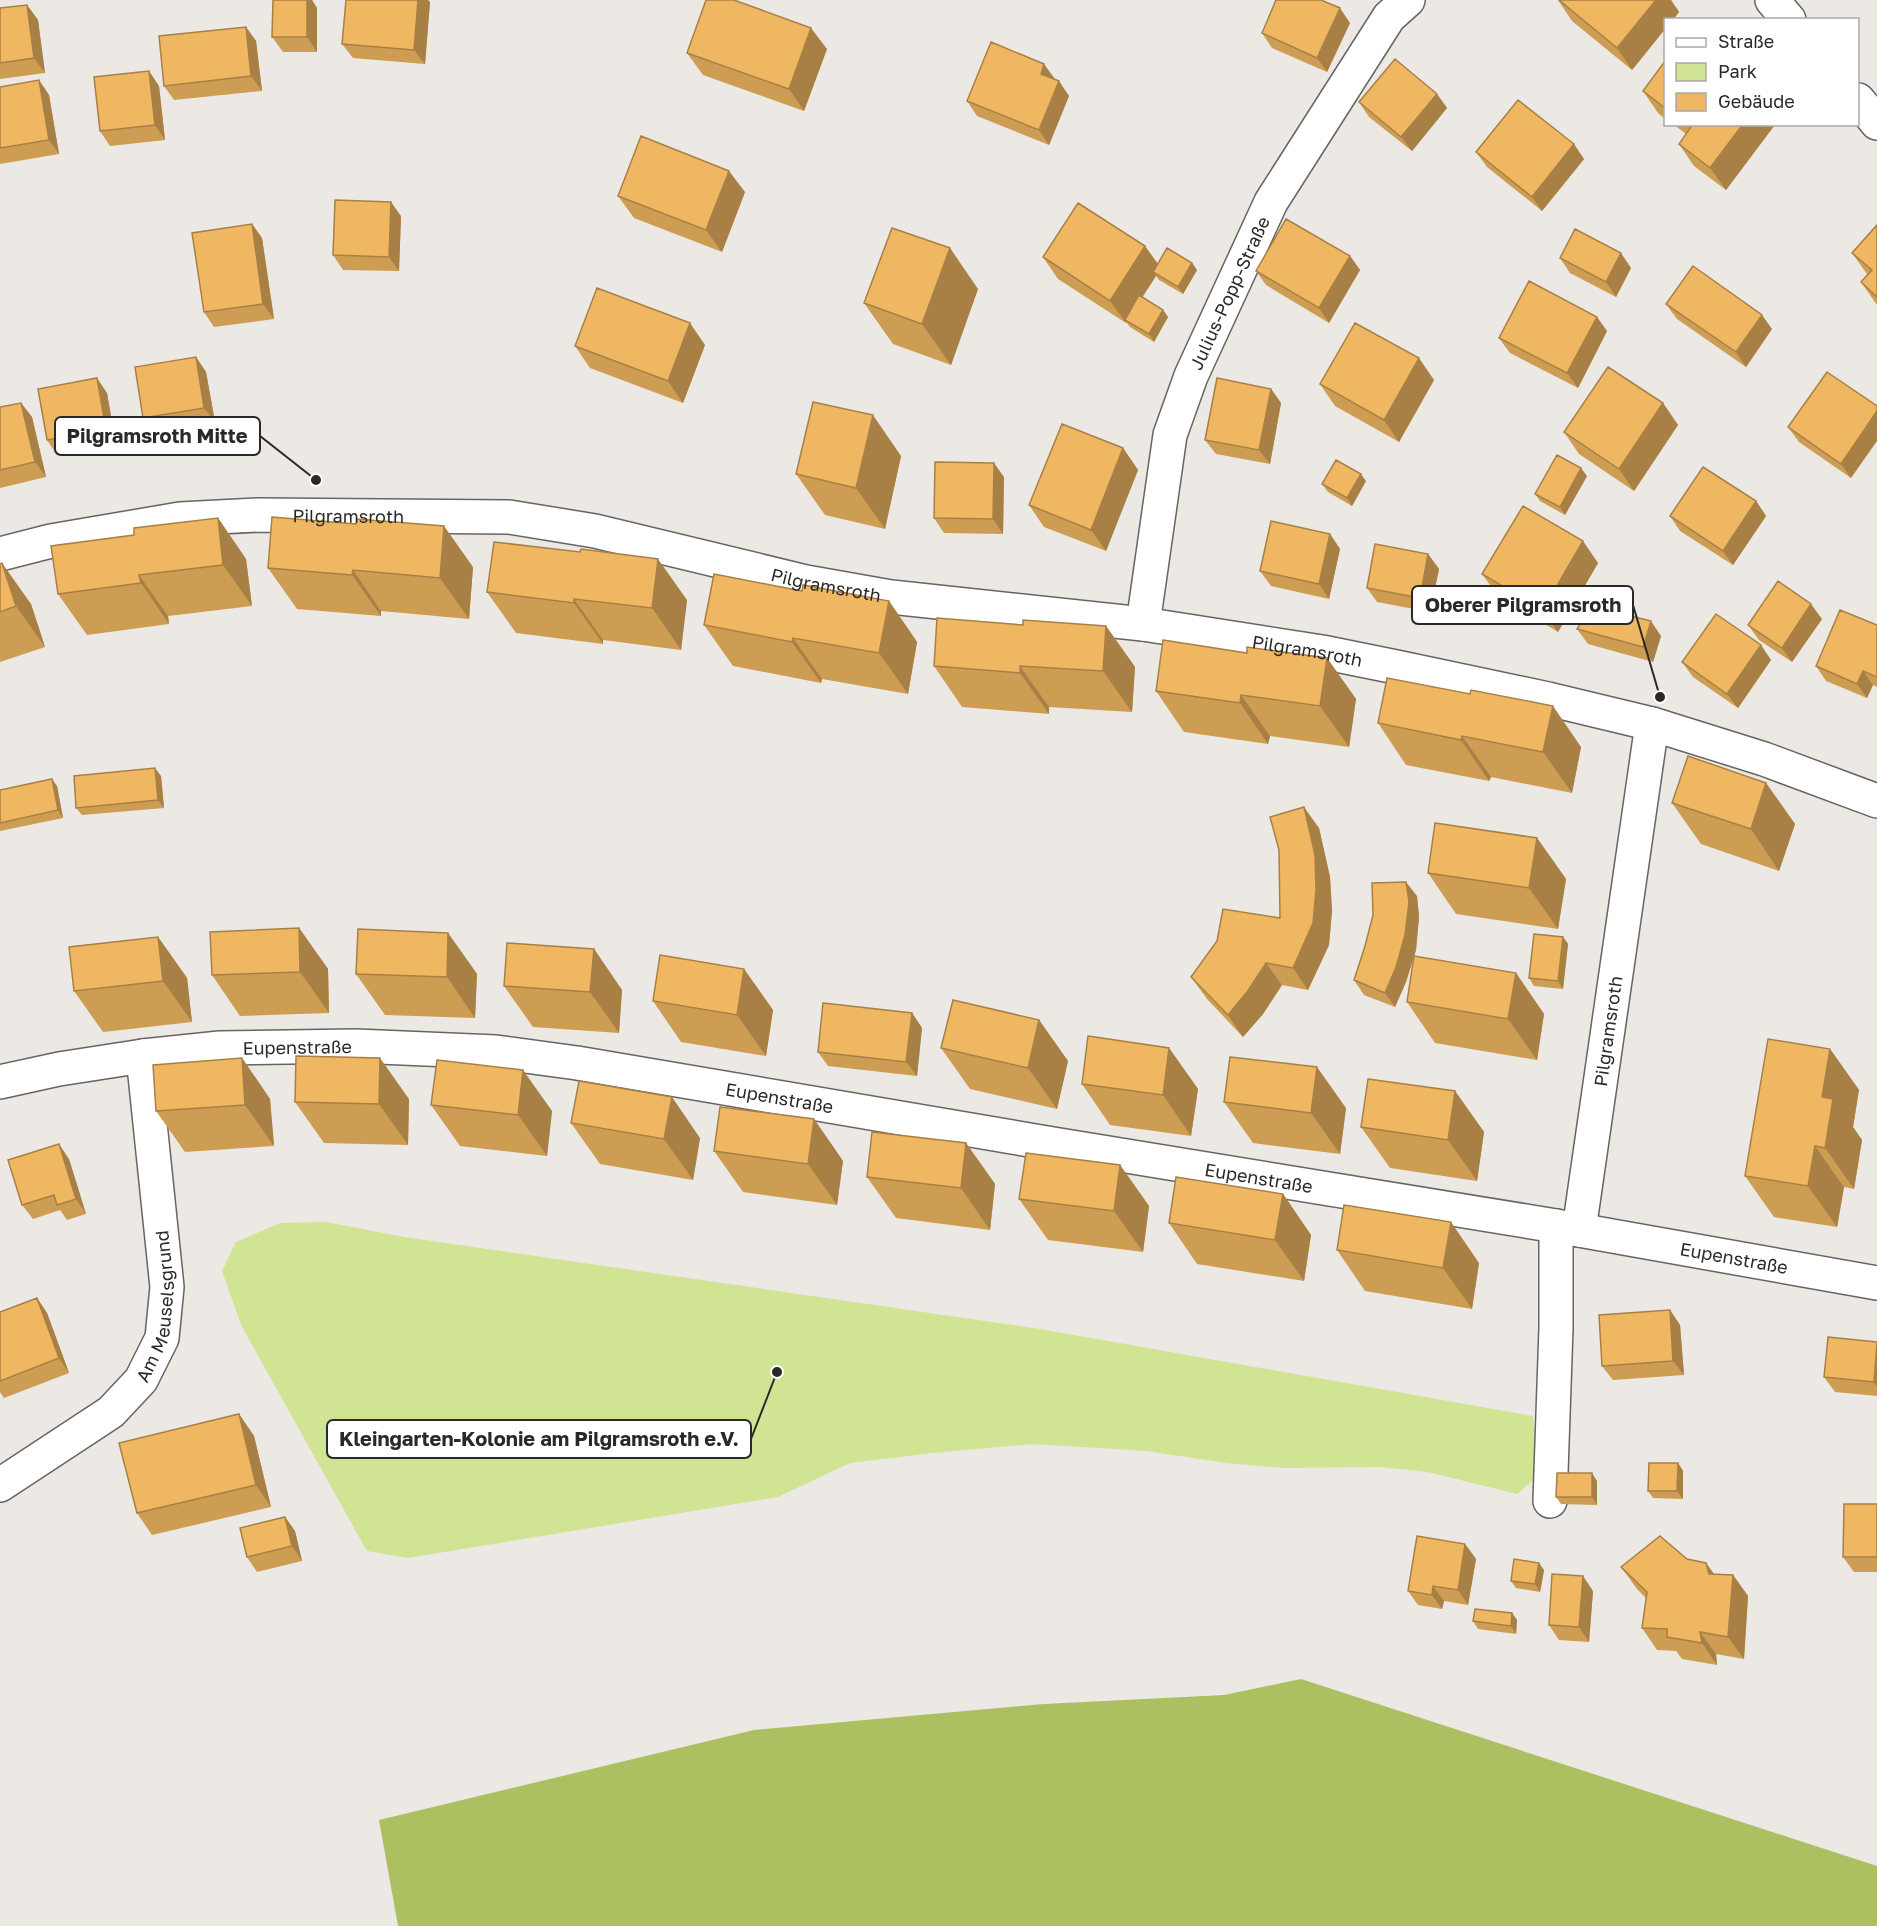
<svg xmlns="http://www.w3.org/2000/svg" width="1877" height="1926" viewBox="0 0 1877 1926" font-family="'Golos Text',sans-serif">
<style>
.green{fill:#d1e494}
.forest{fill:#acc062}
.lines{fill:none;stroke-linecap:round;stroke-linejoin:round}
.minor-casing{stroke:#676461;stroke-width:36}
.minor{stroke:#fff;stroke-width:33}
.wall{fill:#ce9d54}
.shaded-wall{fill:#a88045}
.building{fill:#f0b762;stroke:#a88045;stroke-width:1.5}
.labels{text-anchor:middle;dominant-baseline:central;stroke-width:6;stroke-linejoin:round;paint-order:stroke}
.street-label{font-size:18px;fill:#2a2928;stroke:#fff}
.leader{fill:none;stroke:#2a2928;stroke-width:2}
.callout-dot{fill:#2a2928;stroke:#fff;stroke-width:2}
.callout{fill:#fff;stroke:#2a2928;stroke-width:2}
.callout-label{font-size:20px;text-anchor:middle;font-weight:bold;fill:#2a2928}
</style>
<rect width="100%" height="100%" fill="#ece8e4"/>
<path class="green" d="M326,1222L404,1237L1040,1329L1533,1416L1539,1475L1517,1494L1428,1472L1380,1467L1283,1468L1226,1463L1147,1451L1032,1444L932,1453L850,1463L778,1497L408,1558L367,1551L242,1327L222,1271L236,1242L280,1223Z"/>
<path class="forest" d="M1301,1679L1877,1866V1926H398L379,1820L754,1730L1044,1704L1224,1695Z"/>
<g class="lines">
<defs>
<g id="minor">
<path d="M1772,0L1789,20"/>
<path d="M1858,100L1877,123"/>
<path id="s1" d="M0,554L51,541L180,519L258,515L509,517L595,531L806,582L891,597L1143,624L1322,652L1396,667L1548,699L1652,724L1764,759L1877,801"/>
<path id="s2" d="M1143,624L1170,435L1191,376L1271,202L1389,17L1408,0"/>
<path id="s3" d="M0,1082L59,1069L143,1056L220,1048L356,1046L496,1052L577,1063L1053,1144L1556,1226L1877,1283"/>
<path id="s4" d="M1579,1230L1652,724"/>
<path id="s5" d="M0,1485L111,1412L141,1380L162,1338L167,1287L143,1056"/>
<path d="M1550,1501L1556,1328V1226"/>
</g>
</defs>
<use href="#minor" class="minor-casing"/>
<use href="#minor" class="minor"/>
</g>
<path class="wall" d="M273,0H312L317,8V52H283L272,37Z
M1558,0H1671L1679,12L1632,70L1572,21Z
M430,2L425,64L353,58L342,44Z
M27,5L38,20L45,73L0,79V8Z
M1350,23L1327,72L1272,48L1262,33Z
M246,27L256,41L262,91L174,100L164,86Z
M827,49L804,111L703,75L687,53Z
M1665,61V119L1658,113L1643,91Z
M1055,79L1069,96L1049,145L977,116L967,101Z
M39,80L49,95L59,154L0,164V87Z
M159,86L165,140L110,146L100,131Z
M1437,94L1447,108L1412,151L1369,117L1359,102Z
M1673,124H1773L1774,126L1726,190L1694,166L1679,144L1686,134Z
M1476,152L1584,159L1542,211L1487,167Z
M745,192L722,252L634,218L618,196Z
M401,216L399,271L343,270L333,255Z
M252,224L262,238L274,319L214,327L204,312Z
M1877,225V305L1861,282L1867,274L1852,253Z
M1350,256L1360,270L1329,323L1266,285L1256,271Z
M1043,257L1158,264L1192,263L1197,270L1183,294L1159,280L1156,276L1142,297L1163,310L1168,317L1154,342L1130,327L1126,322V323L1058,279Z
M1560,258L1631,268L1616,297L1570,273Z
M978,289L951,365L893,344L864,303Z
M1666,304L1772,329L1746,367L1677,319Z
M1607,331L1578,388L1510,353L1499,338Z
M705,345L683,403L590,368L575,346Z
M196,357L206,372L215,422L153,432L143,418Z
M1827,372L1851,478L1799,442L1788,427Z
M1434,380L1399,442L1335,406L1320,384Z
M1271,389L1281,403L1270,464L1216,454L1205,440Z
M107,393L116,445L57,455L47,440Z
M21,403L32,417L46,477L0,488V407Z
M1663,403L1678,425L1634,491L1579,454L1564,432Z
M1123,448L1138,470L1106,551L1044,527L1029,505Z
M901,456L885,529L825,515L796,474Z
M1587,476L1565,515L1540,501L1535,494Z
M1004,477L1003,534L944,533L934,518Z
M1366,481L1352,506L1328,492L1322,484Z
M1756,501L1766,516L1733,565L1680,531L1670,516Z
M218,518L246,559L252,606L168,616L169,624L87,635L58,594L134,535Z
M1330,534L1340,549L1329,599L1271,586L1260,571Z
M580,552L687,600L681,650L603,640V644L516,633L487,592Z
M1428,554L1439,569L1430,612L1377,602L1367,588Z
M1598,563L1558,632L1498,596L1482,574Z
M0,564L31,604L45,647L0,662Z
M473,567L469,619L381,611V616L297,609L268,568Z
M802,591L889,601L917,642L908,694L822,679L821,683L733,666L704,625Z
M1822,619L1792,662L1759,640L1748,625Z
M1023,625L1106,626L1135,667L1132,712L1049,707V714L962,707L934,666Z
M1877,625V687L1873,685L1867,698L1826,681L1816,666Z
M1577,629L1661,636L1653,662L1588,644Z
M1247,653L1327,658L1356,699L1349,747L1270,736L1268,744L1184,732L1156,691Z
M1771,660L1738,708L1693,677L1682,662Z
M1470,694L1581,747L1572,793L1491,777L1489,781L1406,765L1378,723Z
M161,776L164,808L82,815L76,808Z
M1766,783L1795,824L1779,871L1701,844L1672,803Z
M57,786L63,818L0,831V790Z
M1319,828L1330,877L1332,911L1329,945L1308,990L1282,985L1263,1014L1243,1037L1207,999L1191,977L1280,918Z
M1537,838L1566,879L1558,929L1456,914L1428,873Z
M1417,896L1419,917L1416,950L1406,982L1395,1007L1364,995L1354,980Z
M299,928L328,969L329,1013L240,1016L212,975Z
M448,933L477,974L475,1018L385,1015L356,974Z
M158,937L187,978L192,1022L103,1032L74,991Z
M1563,937L1568,944L1563,989L1534,986L1529,978Z
M594,949L622,990L619,1033L533,1027L504,986Z
M744,969L773,1010L766,1056L681,1042L653,1001Z
M1516,973L1544,1014L1537,1060L1435,1043L1407,1002Z
M912,1013L922,1028L917,1076L828,1066L818,1052Z
M1039,1020L1068,1061L1057,1109L970,1089L941,1048Z
M1169,1048L1198,1089L1191,1136L1110,1125L1082,1084Z
M1830,1049L1859,1090L1853,1127L1862,1140L1854,1189L1844,1187L1837,1227L1774,1217L1745,1176Z
M242,1058L270,1099L274,1146L185,1152L156,1111Z
M1455,1091L1484,1132L1477,1181L1390,1168L1361,1127Z
M409,1099L408,1145L324,1143L295,1102Z
M1224,1102L1346,1108L1340,1154L1253,1143Z
M431,1105L552,1111L547,1156L460,1146Z
M814,1119L843,1161L837,1205L743,1192L714,1151Z
M571,1123L700,1138L693,1180L600,1164Z
M966,1143L995,1184L990,1230L896,1218L867,1177Z
M69,1159L86,1214L67,1220L60,1210L33,1219L22,1205Z
M1120,1165L1149,1206L1143,1252L1048,1240L1019,1199Z
M1283,1194L1311,1235L1304,1281L1197,1264L1169,1223Z
M1337,1250L1479,1263L1472,1309L1365,1291Z
M37,1298L47,1313L69,1373L4,1398L0,1392V1312Z
M1670,1310L1680,1325L1684,1375L1613,1380L1602,1366Z
M1877,1342V1396L1835,1392L1824,1377Z
M239,1414L254,1436L271,1507L152,1535L137,1513Z
M1678,1463L1683,1471V1499L1653,1498L1648,1491Z
M1597,1481V1505L1561,1504L1556,1497Z
M1877,1504V1572H1854L1843,1557Z
M285,1517L295,1531L302,1561L257,1572L247,1557Z
M1465,1544L1476,1559L1468,1605L1444,1601L1442,1609L1418,1605L1408,1591Z
M1687,1559L1706,1563L1714,1574L1733,1575L1748,1596L1744,1659L1716,1654L1717,1665L1682,1659L1676,1651L1657,1650L1642,1628L1646,1598L1637,1589L1621,1567Z
M1544,1570L1540,1592L1516,1588L1511,1581Z
M1593,1591L1589,1642L1559,1640L1549,1625Z
M1512,1613L1517,1620L1516,1634L1478,1629L1473,1621Z"/>
<path class="shaded-wall" d="M307,0H312L317,8V52L307,37Z
M418,0H428L430,2L425,64L414,50Z
M1656,0H1671L1679,12L1673,20H1665V29L1632,70L1617,48Z
M27,5L38,20L45,73L34,58Z
M1340,8L1350,23L1327,72L1317,58Z
M246,27L256,41L262,91L251,76Z
M811,28L827,49L804,111L789,89Z
M1044,64L1055,79L1041,74Z
M149,71L159,86L165,140L155,125Z
M39,80L49,95L59,154L49,140Z
M1059,81L1069,96L1049,145L1039,130Z
M1437,94L1447,108L1412,151L1401,137Z
M1743,124H1773L1774,126L1726,190L1710,168Z
M1574,144L1584,159L1542,211L1532,197Z
M729,171L745,192L722,252L706,230Z
M391,202L401,216L399,271L389,257Z
M252,224L262,238L274,319L263,304Z
M1145,246L1161,268L1153,272L1156,276L1127,321L1125,320L1126,322V323L1110,301Z
M950,248L978,289L951,365L922,324Z
M1621,253L1631,268L1616,297L1606,282Z
M1350,256L1360,270L1329,323L1319,308Z
M1192,263L1197,270L1183,294L1178,287Z
M1163,310L1168,317L1154,342L1149,334Z
M1762,315L1772,329L1746,367L1736,352Z
M1597,317L1607,331L1578,388L1567,373Z
M690,323L705,345L683,403L668,381Z
M196,357L206,372L215,422L204,408Z
M1419,358L1434,380L1399,442L1384,420Z
M97,378L107,393L116,445L106,430Z
M1271,389L1281,403L1270,464L1259,450Z
M21,403L32,417L46,477L35,462Z
M1663,403L1678,425L1634,491L1619,469Z
M1877,411V441L1851,478L1841,464Z
M873,415L901,456L885,529L856,488Z
M1123,448L1138,470L1106,551L1091,530Z
M994,463L1004,477L1003,534L993,519Z
M1581,468L1587,476L1565,515L1560,507Z
M1361,474L1366,481L1352,506L1347,498Z
M1756,501L1766,516L1733,565L1723,551Z
M218,518L246,559L252,606L223,565Z
M444,526L473,567L469,619L440,578Z
M1330,534L1340,549L1329,599L1319,584Z
M1583,541L1598,563L1558,632L1543,610Z
M1428,554L1439,569L1430,612L1420,598Z
M658,559L687,600L681,650L652,608Z
M2,563L31,604L45,647L16,606Z
M353,570L381,611V616L352,575Z
M139,575L168,616L169,624L141,583Z
M574,599L603,640V644L574,603Z
M889,601L917,642L908,694L879,653Z
M1811,604L1822,619L1792,662L1782,648Z
M1651,621L1661,636L1653,662L1643,647Z
M1106,626L1135,667L1132,712L1103,671Z
M793,638L822,679L821,683L792,642Z
M1761,645L1771,660L1738,708L1727,694Z
M1327,658L1356,699L1349,747L1320,706Z
M1020,666L1049,707V714L1020,673Z
M1863,671L1873,685L1867,698L1857,684Z
M1241,695L1270,736L1268,744L1240,703Z
M1553,706L1581,747L1572,793L1543,752Z
M1462,736L1491,777L1489,781L1461,740Z
M155,768L161,776L164,808L158,800Z
M52,779L57,786L63,818L58,810Z
M1766,783L1795,824L1779,871L1751,829Z
M1304,807L1319,828L1330,877L1332,911L1329,945L1308,990L1293,968Z
M1537,838L1566,879L1558,929L1529,888Z
M1406,882L1417,896L1419,917L1416,950L1406,982L1395,1007L1385,993Z
M299,928L328,969L329,1013L300,972Z
M448,933L477,974L475,1018L447,977Z
M158,937L187,978L192,1022L163,981Z
M1563,937L1568,944L1563,989L1558,981Z
M594,949L622,990L619,1033L590,992Z
M1266,963L1282,985L1263,1014L1243,1037L1228,1015Z
M744,969L773,1010L766,1056L737,1015Z
M1516,973L1544,1014L1537,1060L1508,1019Z
M912,1013L922,1028L917,1076L906,1062Z
M1039,1020L1068,1061L1057,1109L1028,1068Z
M1169,1048L1198,1089L1191,1136L1163,1095Z
M1830,1049L1859,1090L1853,1127L1862,1140L1854,1189L1825,1148L1822,1097Z
M242,1058L270,1099L274,1146L245,1105Z
M380,1058L409,1099L408,1145L379,1104Z
M1317,1067L1346,1108L1340,1154L1311,1113Z
M523,1070L552,1111L547,1156L518,1115Z
M1455,1091L1484,1132L1477,1181L1448,1140Z
M672,1097L700,1138L693,1180L664,1139Z
M814,1119L843,1161L837,1205L808,1164Z
M966,1143L995,1184L990,1230L961,1188Z
M59,1144L69,1159L86,1214L76,1199Z
M1815,1146L1844,1187L1837,1227L1808,1186Z
M1120,1165L1149,1206L1143,1252L1114,1211Z
M1283,1194L1311,1235L1304,1281L1275,1240Z
M1451,1222L1479,1263L1472,1309L1443,1268Z
M37,1298L47,1313L69,1373L59,1358Z
M1670,1310L1680,1325L1684,1375L1673,1361Z
M1877,1351V1387L1874,1382Z
M239,1414L254,1436L271,1507L256,1485Z
M1678,1463L1683,1471V1499L1677,1491Z
M1592,1473L1597,1481V1505L1592,1497Z
M285,1517L295,1531L302,1561L292,1546Z
M1465,1544L1476,1559L1468,1605L1458,1590Z
M1539,1563L1544,1570L1540,1592L1535,1584Z
M1706,1563L1722,1585L1709,1574Z
M1733,1575L1748,1596L1744,1659L1728,1637Z
M1583,1576L1593,1591L1589,1642L1579,1627Z
M1433,1586L1444,1601L1442,1609L1432,1595Z
M1512,1613L1517,1620L1516,1634L1511,1626Z
M1700,1632L1716,1654L1717,1665L1702,1643Z"/>
<path class="building" d="M273,0H307V37H272Z
M346,0H418L414,50L342,44Z
M706,0H734L811,28L789,89L687,53Z
M1276,0H1321L1340,8L1317,58L1262,33Z
M1559,0H1656L1617,48Z
M27,5L34,58L0,63V8Z
M246,27L251,76L164,86L159,36Z
M991,42L1044,64L1041,74L1059,81L1039,130L967,101Z
M1395,59L1437,94L1401,137L1359,102Z
M1665,61V108L1643,91Z
M149,71L155,125L100,131L94,77Z
M39,80L49,140L0,148V87Z
M1518,100L1574,144L1532,197L1476,152Z
M1687,124H1743L1710,168L1679,144L1691,127Z
M641,136L729,171L706,230L618,196Z
M335,200L391,202L389,257L333,255Z
M1078,203L1145,246L1110,301L1043,257Z
M1286,219L1350,256L1319,308L1256,271Z
M252,224L263,304L204,312L192,233Z
M1877,225V297L1861,282L1872,270L1852,253Z
M892,228L950,248L922,324L864,303Z
M1575,229L1621,253L1606,282L1560,258Z
M1167,248L1192,263L1178,287L1153,272Z
M1693,266L1762,315L1736,352L1666,304Z
M1529,281L1597,317L1567,373L1499,338Z
M597,288L690,323L668,381L575,346Z
M1139,295L1163,310L1149,334L1125,320Z
M1355,323L1419,358L1384,420L1320,384Z
M196,357L204,408L143,418L135,367Z
M1608,367L1663,403L1619,469L1564,432Z
M1827,372L1877,406V411L1841,464L1788,427Z
M97,378L106,430L47,440L38,389Z
M1217,378L1271,389L1259,450L1205,440Z
M813,402L873,415L856,488L796,474Z
M21,403L35,462L0,470V407Z
M1062,424L1123,448L1091,530L1029,505Z
M1557,455L1581,468L1560,507L1535,494Z
M1336,460L1361,474L1347,498L1322,484Z
M935,462L994,463L993,519L934,518Z
M1703,467L1756,501L1723,551L1670,516Z
M1523,506L1583,541L1543,610L1482,574Z
M272,517L356,524L357,519L444,526L440,578L353,570L352,575L268,568Z
M218,518L223,565L139,575L141,583L58,594L51,546L134,535V528Z
M1271,521L1330,534L1319,584L1260,571Z
M494,542L580,552L581,549L658,559L652,608L574,599V603L487,592Z
M1375,544L1428,554L1420,598L1367,588Z
M2,563L16,606L0,612V564Z
M714,574L802,591L803,585L889,601L879,653L793,638L792,642L704,625Z
M1778,581L1811,604L1782,648L1748,625Z
M1591,606L1651,621L1643,647L1577,629Z
M1840,610L1877,625V677L1863,671L1857,684L1816,666Z
M1716,614L1761,645L1727,694L1682,662Z
M937,618L1023,625V620L1106,626L1103,671L1020,666V673L934,666Z
M1163,640L1247,653V647L1327,658L1320,706L1241,695L1240,703L1156,691Z
M1387,678L1470,694L1471,690L1553,706L1543,752L1462,736L1461,740L1378,723Z
M1688,756L1766,783L1751,829L1672,803Z
M155,768L158,800L76,808L74,776Z
M52,779L58,810L0,823V790Z
M1304,807L1315,855L1316,890L1313,923L1293,968L1266,963L1247,992L1228,1015L1191,977L1217,941L1223,909L1280,918L1279,850L1270,817Z
M1435,823L1537,838L1529,888L1428,873Z
M1406,882L1409,902L1405,935L1396,967L1385,993L1354,980L1365,946L1373,915L1372,883Z
M299,928L300,972L212,975L210,932Z
M358,929L448,933L447,977L356,974Z
M1534,934L1563,937L1558,981L1529,978Z
M158,937L163,981L74,991L69,947Z
M507,943L594,949L590,992L504,986Z
M660,955L744,969L737,1015L653,1001Z
M1414,956L1516,973L1508,1019L1407,1002Z
M953,1000L1039,1020L1028,1068L941,1048Z
M823,1003L912,1013L906,1062L818,1052Z
M1088,1036L1169,1048L1163,1095L1082,1084Z
M1768,1039L1830,1049L1822,1097L1833,1099L1825,1148L1815,1146L1808,1186L1745,1176Z
M296,1056L380,1058L379,1104L295,1102Z
M1230,1057L1317,1067L1311,1113L1224,1102Z
M242,1058L245,1105L156,1111L153,1065Z
M437,1060L523,1070L518,1115L431,1105Z
M1368,1079L1455,1091L1448,1140L1361,1127Z
M579,1081L672,1097L664,1139L571,1123Z
M720,1107L814,1119L808,1164L714,1151Z
M872,1132L966,1143L961,1188L867,1177Z
M59,1144L76,1199L57,1205L54,1195L22,1205L8,1160Z
M1026,1153L1120,1165L1114,1211L1019,1199Z
M1176,1177L1283,1194L1275,1240L1169,1223Z
M1344,1205L1451,1222L1443,1268L1337,1250Z
M37,1298L59,1358L0,1381V1312Z
M1670,1310L1673,1361L1602,1366L1599,1315Z
M1828,1337L1877,1342L1874,1382L1824,1377Z
M239,1414L256,1485L137,1513L119,1443Z
M1649,1463H1678L1677,1491H1648Z
M1557,1473H1592V1497H1556Z
M1844,1504H1877V1557H1843Z
M285,1517L292,1546L247,1557L240,1528Z
M1417,1536L1465,1544L1458,1590L1433,1586L1432,1595L1408,1591Z
M1660,1536L1687,1559L1706,1563L1709,1574L1733,1575L1728,1637L1700,1632L1702,1643L1667,1637V1629L1642,1628L1647,1592L1621,1567Z
M1514,1559L1539,1563L1535,1584L1511,1581Z
M1552,1574L1583,1576L1579,1627L1549,1625Z
M1475,1609L1512,1613L1511,1626L1473,1621Z"/>
<g class="labels">
<g class="street-label">
<text stroke="none"><textPath href="#s2" startOffset="345">Julius-Popp-Straße</textPath></text>
<text stroke="none"><textPath href="#s1" startOffset="352">Pilgramsroth</textPath></text>
<text stroke="none"><textPath href="#s1" startOffset="837">Pilgramsroth</textPath></text>
<text stroke="none"><textPath href="#s1" startOffset="1323">Pilgramsroth</textPath></text>
<text stroke="none"><textPath href="#s4" startOffset="201">Pilgramsroth</textPath></text>
<text stroke="none"><textPath href="#s3" startOffset="300">Eupenstraße</textPath></text>
<text stroke="none"><textPath href="#s3" startOffset="786">Eupenstraße</textPath></text>
<text stroke="none"><textPath href="#s3" startOffset="1272">Eupenstraße</textPath></text>
<text stroke="none"><textPath href="#s3" startOffset="1754">Eupenstraße</textPath></text>
<text stroke="none"><textPath href="#s5" startOffset="254">Am Meuselsgrund</textPath></text>
</g>
</g>
<path class="leader" d="M316 480L260 436M1660 697L1633 605M777 1372L751 1439"/>
<g class="callout-dot">
<circle cx="316" cy="480" r="6"/>
<circle cx="1660" cy="697" r="6"/>
<circle cx="777" cy="1372" r="6"/>
</g>
<g class="callout">
<rect x="55" y="417" width="205" height="38" rx="6"/>
<rect x="1412" y="586" width="221" height="38" rx="6"/>
<rect x="327" y="1420" width="424" height="38" rx="6"/>
</g>
<g class="callout-label">
<text x="157" y="443">Pilgramsroth Mitte</text>
<text x="1523" y="612">Oberer Pilgramsroth</text>
<text x="539" y="1446">Kleingarten-Kolonie am Pilgramsroth e.V.</text>
</g>
<rect x="1664" y="18" width="195" height="108" fill="#ffffff" stroke="#aaa9a9" stroke-width="1.5"/>
<rect x="1676" y="38" width="30" height="9" fill="#ffffff" stroke="#aaa9a9" stroke-width="1.5"/>
<text x="1718" y="48" font-size="18" fill="#2a2928">Straße</text>
<rect x="1676" y="63" width="30" height="18" fill="#d1e494" stroke="#aaa9a9" stroke-width="1.5"/>
<text x="1718" y="78" font-size="18" fill="#2a2928">Park</text>
<rect x="1676" y="93" width="30" height="18" fill="#f0b762" stroke="#aaa9a9" stroke-width="1.5"/>
<text x="1718" y="108" font-size="18" fill="#2a2928">Gebäude</text>
</svg>
